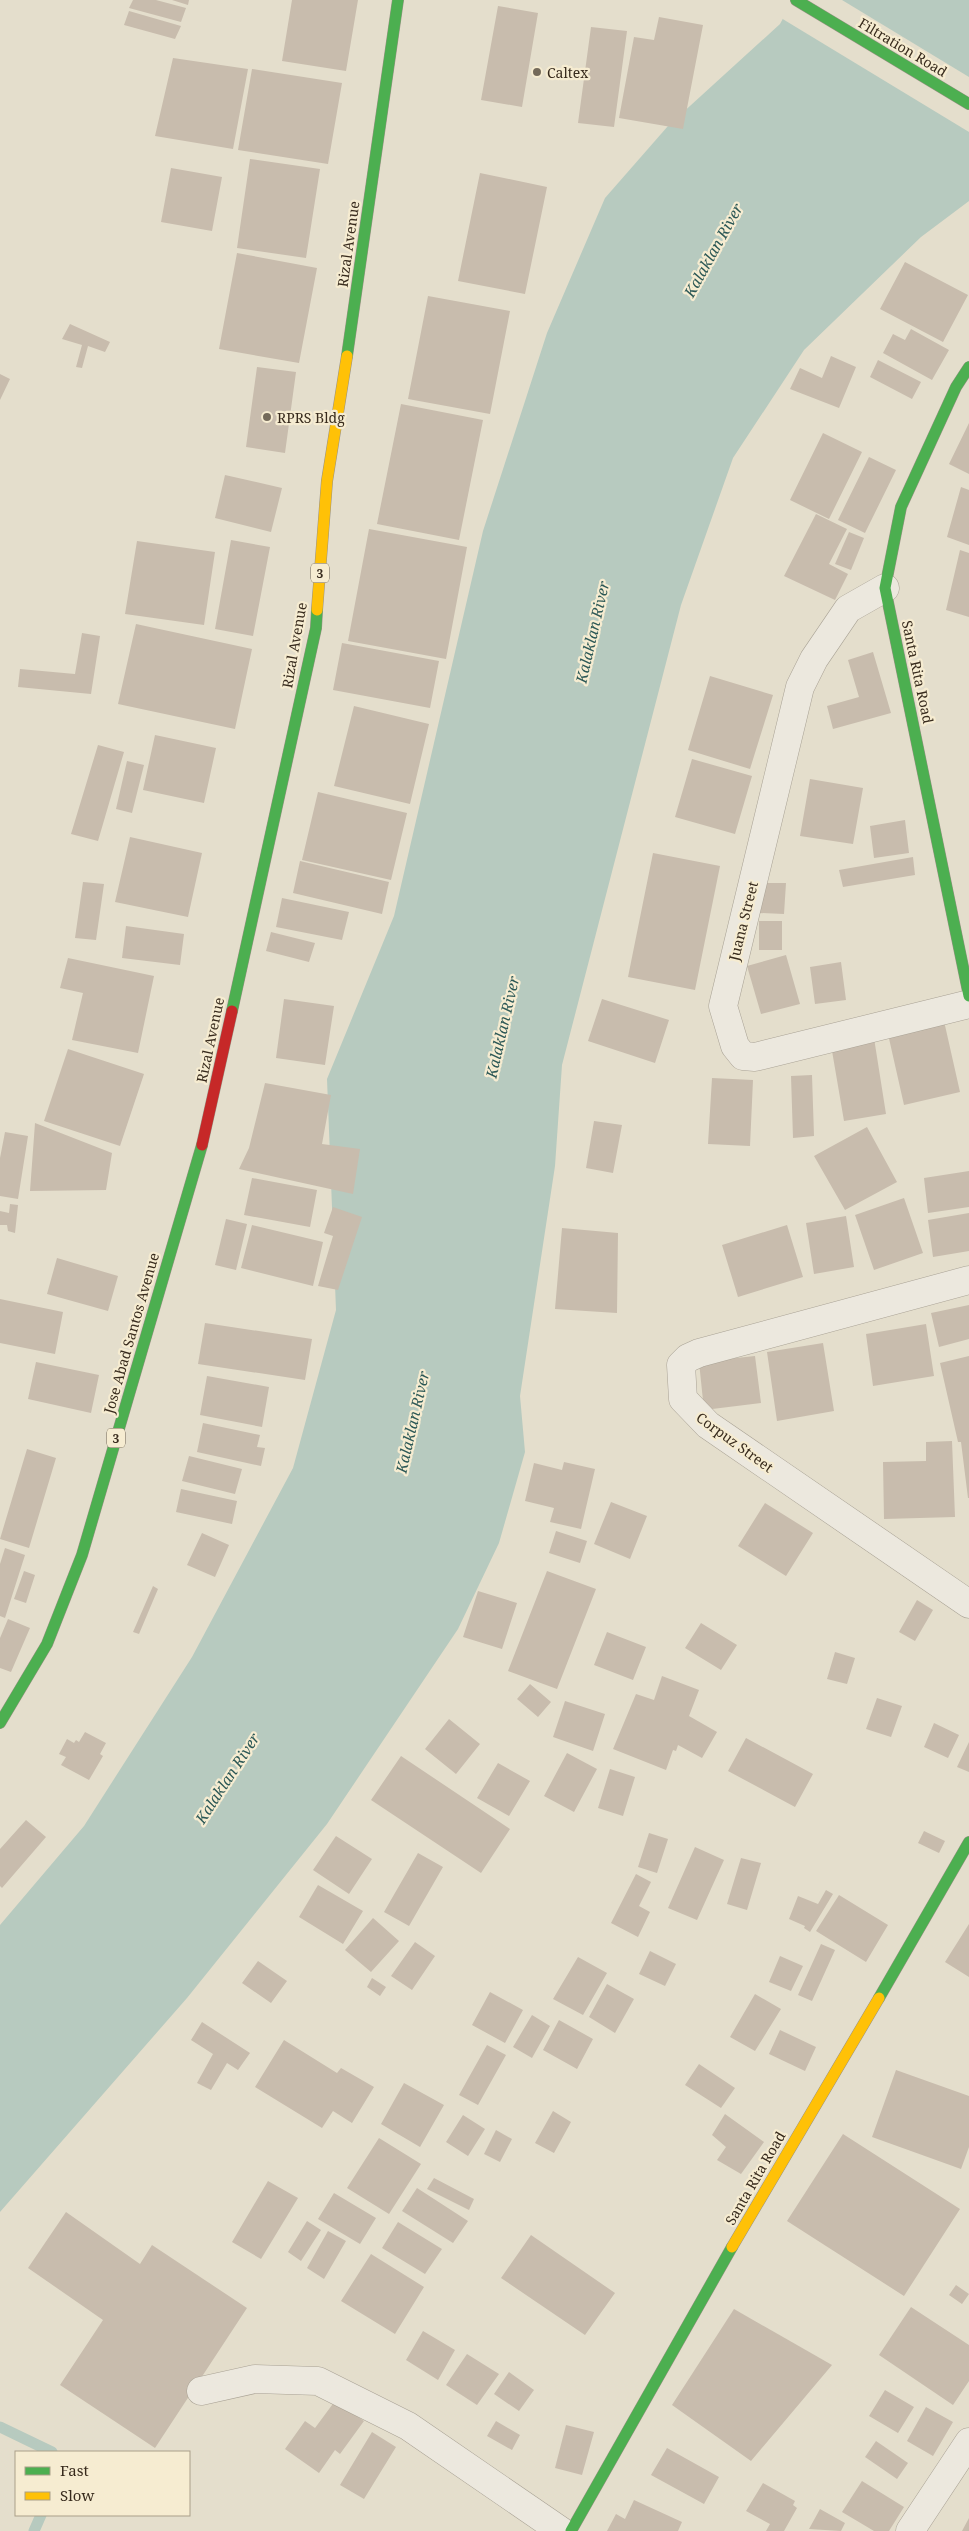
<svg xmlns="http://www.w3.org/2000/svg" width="969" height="2531" viewBox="0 0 969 2531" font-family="'Noto Serif',serif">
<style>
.water{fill:#b7cabf}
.pier{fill:#e4decc}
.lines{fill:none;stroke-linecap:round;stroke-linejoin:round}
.stream{stroke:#b7cabf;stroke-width:11}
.building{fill:#c8bcad}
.street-casing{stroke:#a9a295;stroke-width:29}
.fast-casing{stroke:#999285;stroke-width:12}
.slow-casing{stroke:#999285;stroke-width:12}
.jam-casing{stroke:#999285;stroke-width:12}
.street{stroke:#ece8de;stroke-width:28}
.fast{stroke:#4caf50;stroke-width:11}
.slow{stroke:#ffc107;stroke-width:11}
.jam{stroke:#c62828;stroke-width:11}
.poi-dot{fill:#746a5a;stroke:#f6ecd1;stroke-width:2}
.labels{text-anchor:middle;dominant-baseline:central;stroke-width:4.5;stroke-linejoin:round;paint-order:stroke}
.shield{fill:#f6ecd1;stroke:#716553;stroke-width:1}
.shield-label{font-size:12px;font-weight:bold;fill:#382b1d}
.street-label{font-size:14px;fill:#382b1d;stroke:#f6ecd1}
.poi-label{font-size:14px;fill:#382b1d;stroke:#f6ecd1;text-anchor:start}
.water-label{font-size:15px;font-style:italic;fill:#2c5856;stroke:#f6ecd1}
</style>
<rect width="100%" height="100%" fill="#e4decc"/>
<path class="water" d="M793,0H969V201L921,237L804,350L733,458L681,605L562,1065L555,1166L520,1396L525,1452L499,1543L458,1629L327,1824L187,1998L0,2212V1925L84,1826L192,1657L293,1468L336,1310L327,1079L394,916L483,531L547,333L605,198L668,126L780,24Z"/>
<path class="pier" d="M790,0H842L969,77V132L781,18Z"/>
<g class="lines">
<path class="stream" d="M0,2427L52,2452
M34,2531L41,2515"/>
</g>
<path class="building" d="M133,0H156L186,8L181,22L129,8Z
M172,0H189L188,5Z
M292,0H358L346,71L282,61Z
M498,6L538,13L522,107L481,100Z
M129,11L181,26L175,39L124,25Z
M659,17L703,25L683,129L619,118L634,37L654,40Z
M591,27L627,31L614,127L578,123Z
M173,58L248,69L233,149L155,136Z
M252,69L342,83L328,164L238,150Z
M250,159L320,169L306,258L237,248Z
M171,168L222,177L212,231L161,222Z
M480,173L547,187L525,294L458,281Z
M237,253L317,268L299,363L219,349Z
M905,262L968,295L943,342L880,309Z
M428,296L510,311L490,414L408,399Z
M70,324L110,342L105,352L88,346L82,368L76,367L82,345L62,339Z
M911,329L949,350L932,380L883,353L893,334L905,340Z
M831,356L856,367L839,408L790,389L800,368L822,378Z
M878,360L921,382L912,399L870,377Z
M257,367L296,372L285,453L246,447Z
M0,374L10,379L0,400Z
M401,404L483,420L459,540L377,524Z
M969,423V474L949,464Z
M823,433L862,452L829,519L790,500Z
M869,457L896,470L865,533L838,520Z
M225,475L282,488L271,532L215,518Z
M961,487L969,490V545L947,537Z
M816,514L847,529L829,564L848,574L835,600L784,576Z
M369,529L467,547L446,659L348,641Z
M849,532L864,538L851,570L835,564Z
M231,540L270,547L253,636L215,629Z
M137,541L215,552L204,625L125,614Z
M960,550L969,553V617L946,610Z
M136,624L252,649L235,729L118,704Z
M82,633L100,636L91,694L18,687L20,669L75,674Z
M342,643L439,661L430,708L333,690Z
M873,652L891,713L833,729L827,706L859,697L848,660Z
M710,676L773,695L750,769L688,750Z
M354,706L429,724L410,804L334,786Z
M155,735L216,748L204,803L143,790Z
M98,745L124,752L98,841L71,834Z
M692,759L752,776L735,834L675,817Z
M127,761L144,765L132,813L116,809Z
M810,779L863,788L853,844L800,836Z
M318,792L407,813L391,880L302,860Z
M905,820L909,853L874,858L870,826Z
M130,837L202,853L188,917L115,902Z
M653,853L720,866L695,990L628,977Z
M913,857L915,875L843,887L839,870Z
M300,861L389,882L382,914L293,893Z
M83,882L104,884L96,940L75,938Z
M760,883H786L784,914L759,913Z
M282,898L349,912L342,940L276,927Z
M759,921H782V950H759Z
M126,926L184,934L180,965L122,958Z
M271,932L315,943L309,962L266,951Z
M786,955L800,1004L761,1014L747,966Z
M68,958L154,976L138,1053L72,1040L83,993L60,988Z
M841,962L846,1000L815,1004L810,967Z
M284,999L334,1006L325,1065L276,1058Z
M602,999L669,1020L655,1063L588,1041Z
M944,1021L960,1092L904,1105L888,1034Z
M874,1038L886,1114L844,1121L831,1045Z
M68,1049L144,1074L120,1146L44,1121Z
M812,1075L814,1136L793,1138L791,1076Z
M712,1078L753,1080L750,1146L708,1144Z
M265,1083L331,1095L322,1144L360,1149L353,1194L239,1169L249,1148Z
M594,1121L622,1125L613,1173L586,1168Z
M35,1123L112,1153L106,1190L30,1191Z
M867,1127L897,1182L845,1210L814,1156Z
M5,1132L28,1136L18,1199L0,1196V1158Z
M969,1171V1207L928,1213L924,1178Z
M252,1178L317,1190L310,1227L244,1215Z
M904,1198L923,1253L874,1270L855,1215Z
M10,1204L18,1205L15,1233L8,1231L7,1225H0V1211L9,1213Z
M333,1207L362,1217L338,1290L318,1286L333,1236L324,1233Z
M969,1213V1251L933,1257L928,1220Z
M846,1216L854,1267L814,1274L806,1223Z
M226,1219L247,1224L236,1270L215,1265Z
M252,1225L323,1242L313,1286L241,1268Z
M787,1225L803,1277L738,1297L722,1245Z
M562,1228L618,1233L617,1313L555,1309Z
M57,1258L118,1276L108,1311L47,1294Z
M0,1299L63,1312L55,1354L0,1343Z
M969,1305V1339L939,1347L931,1313Z
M205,1323L312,1339L305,1380L198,1364Z
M926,1324L934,1376L873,1386L866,1334Z
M823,1343L834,1411L777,1421L767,1352Z
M755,1356L761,1403L704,1410L699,1362Z
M969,1356V1498H968L961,1442H958L940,1363Z
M36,1362L99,1375L91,1413L28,1399Z
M207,1376L269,1387L262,1427L200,1415Z
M203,1423L260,1435L257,1447L265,1448L261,1466L197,1452Z
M952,1441L955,1517L884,1519L883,1462L926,1461V1442Z
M27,1449L56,1458L29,1548L0,1539Z
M189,1456L242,1469L235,1494L182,1481Z
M564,1462L595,1469L581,1529L550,1522L554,1508L525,1501L534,1463L562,1470Z
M181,1489L237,1501L232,1524L176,1512Z
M611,1502L647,1516L630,1559L594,1544Z
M765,1503L813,1533L786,1576L738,1546Z
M556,1531L587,1541L580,1563L549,1553Z
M202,1533L229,1545L215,1577L187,1565Z
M5,1548L25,1555L5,1618L0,1616V1564Z
M24,1571L35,1575L26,1603L14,1599Z
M547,1571L596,1589L557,1689L508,1671Z
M153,1586L158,1589L139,1634L133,1632Z
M478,1591L517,1603L502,1649L463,1637Z
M917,1600L933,1610L915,1641L899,1632Z
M8,1619L30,1628L11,1672L0,1668V1638Z
M701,1623L737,1645L721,1670L685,1648Z
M607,1632L646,1647L633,1680L594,1665Z
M835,1652L855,1658L847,1684L827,1679Z
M662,1676L699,1690L689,1716L717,1732L702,1758L678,1745L676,1751L673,1750L666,1770L613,1749L636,1694L654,1700Z
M530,1684L551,1702L538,1717L517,1699Z
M877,1698L902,1706L891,1737L866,1729Z
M565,1701L605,1714L593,1751L553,1737Z
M449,1719L480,1744L456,1774L425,1749Z
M934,1723L959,1735L948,1758L924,1747Z
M85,1732L106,1743L100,1754L103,1756L89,1780L61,1765L66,1757L59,1754L67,1739L74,1743L76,1740L79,1742Z
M746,1738L813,1774L795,1807L728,1771Z
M969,1742V1772L957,1767Z
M567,1753L597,1769L574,1812L544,1796Z
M401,1756L510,1829L481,1873L371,1800Z
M498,1763L530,1781L509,1816L477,1798Z
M610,1769L635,1777L623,1816L598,1808Z
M26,1820L46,1837L2,1888L0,1886V1849Z
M924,1831L945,1841L939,1853L918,1843Z
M649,1833L668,1839L657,1873L638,1867Z
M336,1836L372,1859L349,1894L313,1870Z
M695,1847L724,1860L697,1920L668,1908Z
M418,1853L443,1867L409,1926L384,1912Z
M741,1858L761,1863L747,1910L727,1904Z
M636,1874L651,1882L639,1906L650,1912L638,1937L611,1923Z
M318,1885L363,1911L343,1944L299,1917Z
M826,1890L833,1894L810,1932L804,1928L805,1926L789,1919L798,1896L818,1904Z
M839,1895L888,1925L866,1962L816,1931Z
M373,1918L399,1941L371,1972L345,1950Z
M969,1924V1977L945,1962Z
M415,1942L435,1956L412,1990L391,1976Z
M821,1944L835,1950L812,2001L798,1995Z
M650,1951L676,1964L665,1986L639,1974Z
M780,1956L803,1966L791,1991L769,1982Z
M578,1957L607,1973L583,2015L553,1999Z
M258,1961L287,1981L271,2003L242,1983Z
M372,1978L386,1987L380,1996L367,1987Z
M607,1984L634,1999L615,2033L589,2017Z
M490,1992L523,2010L505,2043L472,2025Z
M755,1994L781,2009L755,2051L730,2037Z
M532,2015L550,2026L532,2058L513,2047Z
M559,2020L593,2039L577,2069L543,2050Z
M202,2022L250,2053L238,2070L227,2063L211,2090L197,2083L213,2054L191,2040Z
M780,2030L816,2047L805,2071L769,2054Z
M284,2040L337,2073L341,2068L374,2087L352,2123L333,2111L322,2128L255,2087Z
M487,2045L506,2055L478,2105L459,2095Z
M699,2064L735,2088L721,2108L685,2085Z
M896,2070L969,2096V2147L961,2169L872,2137Z
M404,2083L444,2105L420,2147L381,2124Z
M553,2111L571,2122L554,2153L535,2143Z
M725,2114L764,2142L741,2174L717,2160L726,2147L712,2135Z
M463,2115L485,2129L468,2156L446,2142Z
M496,2130L512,2139L500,2162L484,2154Z
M843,2134L960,2209L904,2296L787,2221Z
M379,2138L421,2164L389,2214L347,2188Z
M434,2178L474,2199L469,2210L427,2189Z
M268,2181L298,2198L261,2259L232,2242Z
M417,2188L468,2221L453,2243L402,2211Z
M334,2193L376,2218L360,2244L318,2219Z
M66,2212L140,2264L152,2245L247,2308L155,2448L60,2385L103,2320L28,2268Z
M307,2221L321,2230L301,2261L288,2252Z
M398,2222L442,2249L425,2274L382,2248Z
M328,2231L346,2241L324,2279L307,2268Z
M531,2235L615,2293L585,2335L501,2278Z
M371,2254L424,2287L395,2334L341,2301Z
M956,2285L969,2294L962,2304L949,2295Z
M911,2307L969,2345V2381L953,2405L879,2355Z
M734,2309L832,2365L751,2461L672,2405Z
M423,2331L455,2350L438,2380L406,2360Z
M467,2354L499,2374L477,2405L446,2385Z
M509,2372L534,2390L519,2411L494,2394Z
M885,2390L914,2407L898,2433L869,2416Z
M335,2401L364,2421L340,2454L335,2450L319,2473L285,2449L305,2421L315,2428Z
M926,2407L953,2422L933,2456L907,2441Z
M496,2421L520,2435L512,2450L487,2436Z
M566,2425L594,2432L582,2475L555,2468Z
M372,2432L396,2447L364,2499L340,2485Z
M876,2441L908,2463L897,2479L865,2457Z
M667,2448L719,2477L704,2504L651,2475Z
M862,2481L904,2507L889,2531H874L842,2512Z
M763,2483L795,2501L793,2505L797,2508L784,2531H766L770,2524L746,2511Z
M634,2500L682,2522L678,2531H607L616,2514L625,2519Z
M820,2509L845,2523L841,2531L809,2529Z
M969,2518V2531H962Z"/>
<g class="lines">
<defs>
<path id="street" d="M885,588L848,609L814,659L800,687L723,1006L735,1046L743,1056L755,1057L969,1004
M969,1280L699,1353L688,1358L681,1365L683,1399L708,1425L969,1604
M201,2391L255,2379L318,2381L408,2426L561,2531
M910,2531L969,2442"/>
<path id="fast" d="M796,0L969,104
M347,356L398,0
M969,367L956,387L901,507L885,588L969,996
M232,1011L316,628L317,610
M0,1723L47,1644L82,1555L202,1145
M879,1998L969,1842
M571,2531L732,2247"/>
<path id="slow" d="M317,610L327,481L347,356
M732,2247L879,1998"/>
<path id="jam" d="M202,1145L232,1011"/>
</defs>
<use href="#street" class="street-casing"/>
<use href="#fast" class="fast-casing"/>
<use href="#slow" class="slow-casing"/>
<use href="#jam" class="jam-casing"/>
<use href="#street" class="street"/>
<use href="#fast" class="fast"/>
<use href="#slow" class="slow"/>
<use href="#jam" class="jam"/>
</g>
<g class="poi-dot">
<circle cx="537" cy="72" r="5"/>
<circle cx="267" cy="417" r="5"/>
</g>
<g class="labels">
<g class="shield">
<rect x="311" y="563.5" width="18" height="19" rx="4"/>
<rect x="107" y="1428.5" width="18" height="19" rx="4"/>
</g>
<g class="shield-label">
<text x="320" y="573">3</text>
<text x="116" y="1438">3</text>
</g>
<g class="street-label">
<text transform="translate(903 47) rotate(31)">Filtration Road</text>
<text transform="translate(348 244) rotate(-82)">Rizal Avenue</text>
<text transform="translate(294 645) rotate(-80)">Rizal Avenue</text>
<text transform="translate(918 672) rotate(78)">Santa Rita Road</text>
<text transform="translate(743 921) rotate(-76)">Juana Street</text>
<text transform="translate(210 1040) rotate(-78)">Rizal Avenue</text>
<text transform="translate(131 1333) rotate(-74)">Jose Abad Santos Avenue</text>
<text transform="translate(735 1442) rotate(36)">Corpuz Street</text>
<text transform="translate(755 2178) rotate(-60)">Santa Rita Road</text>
</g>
<g class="poi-label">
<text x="547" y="72">Caltex</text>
<text x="277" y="417">RPRS Bldg</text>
</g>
<g class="water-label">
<text transform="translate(713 250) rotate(-61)">Kalaklan River</text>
<text transform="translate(592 632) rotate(-77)">Kalaklan River</text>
<text transform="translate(502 1027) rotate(-77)">Kalaklan River</text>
<text transform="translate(412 1422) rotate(-77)">Kalaklan River</text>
<text transform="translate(227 1778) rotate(-57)">Kalaklan River</text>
</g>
</g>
<rect x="15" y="2451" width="175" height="65" fill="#f6ecd1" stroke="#aa9f89"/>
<rect x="25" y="2467" width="25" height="8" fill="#4caf50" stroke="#aa9f89"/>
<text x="60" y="2476" font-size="15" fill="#382b1d">Fast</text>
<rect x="25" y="2492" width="25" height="8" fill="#ffc107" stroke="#aa9f89"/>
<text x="60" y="2501" font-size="15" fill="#382b1d">Slow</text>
</svg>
